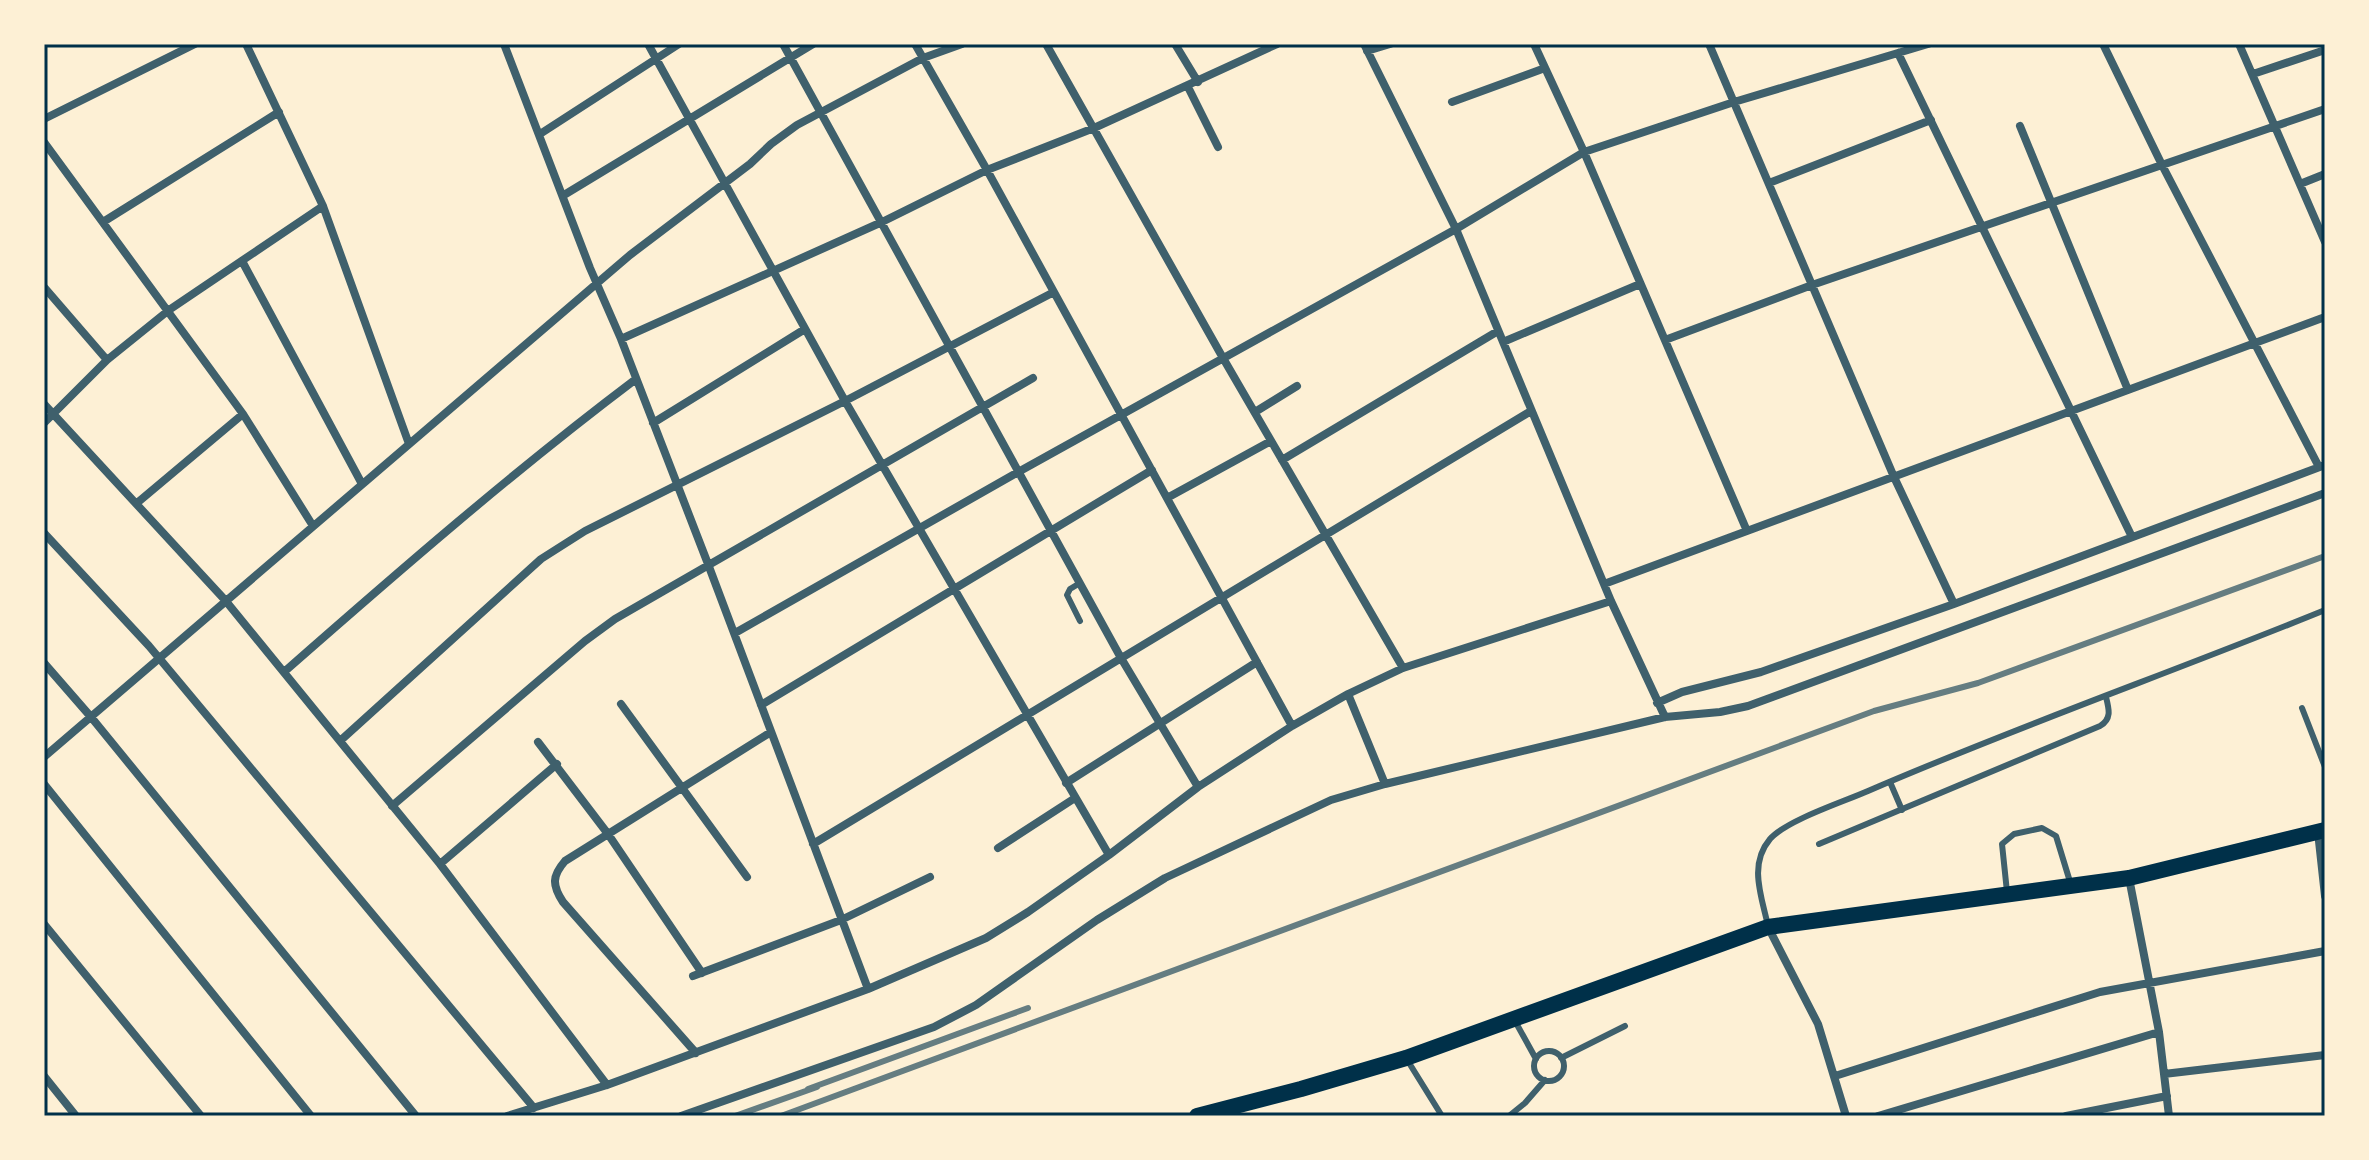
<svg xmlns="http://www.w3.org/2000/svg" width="2369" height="1160" viewBox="0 0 2369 1160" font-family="Overpass,sans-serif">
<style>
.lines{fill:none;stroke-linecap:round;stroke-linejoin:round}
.service{stroke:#3f606c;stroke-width:6}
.minor{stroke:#3f606c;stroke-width:8}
.secondary{stroke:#003049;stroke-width:16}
.rail{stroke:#657d81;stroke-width:6}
.neatline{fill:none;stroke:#003049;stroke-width:3}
</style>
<rect width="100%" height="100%" fill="#fdf0d5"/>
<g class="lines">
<path class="service" d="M1080,583L1070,589L1067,595L1080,621
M2302,708L2325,767
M1890,782L1902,810
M1819,844L2100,726C2112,719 2109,709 2106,697
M2007,892L2002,844L2014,834L2042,828L2056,836L2071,885
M1768,926C1762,897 1748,865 1770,839C1787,820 1843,802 1868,791C2018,726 2173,672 2325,610
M1515,1021L1536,1059
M1534 1066a15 15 0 1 1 30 0a15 15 0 1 1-30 0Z
M1406,1058L1442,1116
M1561,1058L1625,1026
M1509,1116L1525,1103L1545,1080"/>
<path class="minor" d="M246,44L323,206L409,444
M504,44L590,268L621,339L708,564L868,989
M648,44L845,401L1109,855
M783,44L1121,658L1198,787
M915,44L987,170L1292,726
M1046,44L1223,358L1403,668
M1175,44L1198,82
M1364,44L1456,229L1611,601L1665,717
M1534,44L1584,152L1747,531
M1709,44L1894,477L1954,604
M2103,44L2162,165L2319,467
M2239,44L2325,242
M1367,51L1390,44
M1898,53L2132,537
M2253,74L2325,50
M1188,87L1218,147
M1452,102L1545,68
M44,119L195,44
M2020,126L2128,390
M540,134L679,44
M44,142L243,414L313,526
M1769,183L1931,120
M2300,184L2325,174
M564,195L813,44
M103,222L279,112
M242,261L362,484
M44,287L107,360
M621,339L882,222L987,170L1094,128L1277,44
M1665,340L1812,285L2325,109
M1503,342L1640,284
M44,404L225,600L440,864L607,1085
M1255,412L1297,386
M44,423L107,360L169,310L323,206
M653,423L805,329
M1282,460L1498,331
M1167,498L1271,441
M137,503L243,414
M44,533L149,646L534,1108
M1604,584L2325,317
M735,633L1020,471L1456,229L1584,152L1734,102L1928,44
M44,663L91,717L416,1116
M284,672C399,571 514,471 636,379
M1348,694L1385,784
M1657,703L1682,692L1761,672L1954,604L2325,465
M621,704L747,877
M761,705L1152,470
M340,741L541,559L585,531L845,401L1054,292
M538,742L608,834L702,973
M44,757L630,255L750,164L771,144L797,125L923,58L962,44
M1066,783L1257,662
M44,784L311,1116
M392,806L585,641L615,619L1033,378
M2318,832L2325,896
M813,844L1531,411
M998,848L1075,798
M440,864L557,764
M2129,878L2159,1032L2169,1116
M44,924L201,1116
M1768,927L1818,1024L1846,1116
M693,976L841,920L930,877
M696,1053L563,902C552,885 552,876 565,861L771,732
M2164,1074L2325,1055
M44,1076L76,1116
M1835,1076L2100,992L2325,951
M507,1116L607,1085L868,989L986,938L1028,912L1109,855L1198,787L1292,726L1348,694L1403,668L1611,601
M681,1116L934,1027L976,1005L1097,920L1165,878L1331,800L1385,784L1665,717L1720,712L1748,706L2325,493
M1878,1116L2159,1032
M2066,1116L2167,1096"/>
<path class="secondary" d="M1197,1116L1301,1089L1406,1058L1768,927L2129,878L2325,830"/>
<path class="rail" d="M808,1089L1028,1008
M735,1116L817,1087
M781,1116L1874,711L1978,683L2325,556"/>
</g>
<rect width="2369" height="1160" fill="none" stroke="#fdf0d5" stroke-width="92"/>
<rect x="46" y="46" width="2277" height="1068" class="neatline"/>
</svg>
